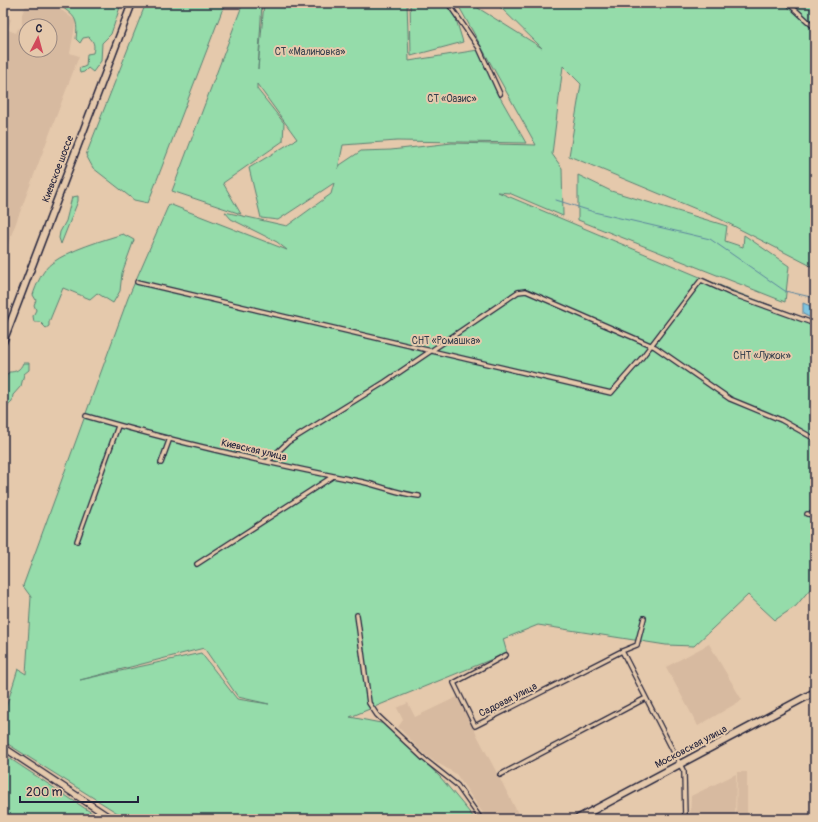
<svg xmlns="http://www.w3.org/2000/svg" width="818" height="822" viewBox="0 0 818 822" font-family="Pangolin,sans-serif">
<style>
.built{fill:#d7baa0;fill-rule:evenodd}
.green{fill:#95dcaa;stroke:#5c7f72;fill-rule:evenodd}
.water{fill:#7fc5e0;stroke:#5a849e}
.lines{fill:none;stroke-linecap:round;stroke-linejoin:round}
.stream{stroke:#5a849e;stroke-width:1}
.minor-casing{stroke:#22223b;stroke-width:6}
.primary-casing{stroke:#22223b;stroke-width:8}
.trunk-casing{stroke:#22223b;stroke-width:9}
.minor{stroke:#e5c9ac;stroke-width:3.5}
.primary{stroke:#e5c9ac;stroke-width:5.5}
.trunk{stroke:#e5c9ac;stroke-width:6}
.labels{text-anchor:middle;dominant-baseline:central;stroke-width:4;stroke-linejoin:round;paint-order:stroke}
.park-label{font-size:10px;fill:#333e4c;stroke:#e5c9ac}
.street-label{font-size:10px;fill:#22223b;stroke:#e5c9ac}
</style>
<rect width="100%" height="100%" fill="#e5c9ac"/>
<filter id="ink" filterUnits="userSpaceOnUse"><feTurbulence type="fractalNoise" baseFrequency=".025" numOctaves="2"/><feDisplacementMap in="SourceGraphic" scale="8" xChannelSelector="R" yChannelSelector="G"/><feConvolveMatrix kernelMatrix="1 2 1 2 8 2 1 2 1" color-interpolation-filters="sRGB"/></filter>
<g filter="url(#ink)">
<path class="built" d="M27,3H52L76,21L70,53L79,56L3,257V16L11,19L8,30L16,33L18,29L22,27V14ZM26,26H50V50H26Z
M709,644L742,700L698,726L666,667Z
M457,697L521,819H487L456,774L426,756L398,727L403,720L397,708L408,703L415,717Z
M737,772H747V819H736Z
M736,774L735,819H690L691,796Z"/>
<path class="green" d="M57,3L121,4L111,34L102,43L101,61L93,72L88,68L84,72L80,73L79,69L86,66L87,54L93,53C95,45 94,42 89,37L83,38L80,43L76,39C79,16 73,16 57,3Z
M146,3H225L148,203L134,200L93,168L86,155Z
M243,3H262L258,69L264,3H407L409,61L478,50L497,92L526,143L397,141L343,145L338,169L340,165L361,151L391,150L452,143L536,145L457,3H470L542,48L496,3H815V268L720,219L569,156L581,84L563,66L552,154L562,168L563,216L509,193L498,192L738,293L815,322V535L811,539L815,549V583L796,606L775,620L748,595L694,646L666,645L538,625L503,639L507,653L350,717L386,724L441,778L475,819H127L3,741V717L18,669L26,674L31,597L23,586L128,298L169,204L287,250L277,242L231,219L225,212L287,226L331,194L334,183L278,220L261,218L249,168L297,139L257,84V89L284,123L283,141L223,183L241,214L172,191ZM204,648L238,697L269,704L237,699L201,653L80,680Z
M410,3H451L463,42L411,56Z
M578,175L611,191L727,226L725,241L743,247L744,235L789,266L785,302L578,220Z
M78,196V201L61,244L59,238L60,232L66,221L72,197Z
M123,234L134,240L122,273L120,291L113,303L97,293L90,299L63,288L49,322V326L46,328L40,322H34L33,316L36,310L34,305L36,300L33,295C36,285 43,269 52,263C69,250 103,240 123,234Z
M23,363H29V370L24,374L21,386L13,395L12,401L3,411C3,397 1,384 9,372C16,372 20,370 23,363Z
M3,754L101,819H3Z"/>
<path class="water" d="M803,303L815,308V317L811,318L803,314Z"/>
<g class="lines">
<path class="stream" d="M556,200L594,212L710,239L785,291L815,298"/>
<defs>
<path id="minor" d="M448,3L479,48L500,94
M788,3L815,28
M137,282L611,393L640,360L701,280L732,294L815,324
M86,416C175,442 267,463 358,481C379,485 398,494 419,496
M268,461L288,442L385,382L518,292L526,291L655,347L730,399L781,420L815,439
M161,463L170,438
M807,514L815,515
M77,541L118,426
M197,564L332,477
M357,615L369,703L377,715L424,759L457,785L481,819
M644,618L637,645L622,651L684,772L685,819
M506,655L454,683L475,726L622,651
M500,775L646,698
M589,812L593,819"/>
<path id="primary" d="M3,747L112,819"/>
<path id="trunk" d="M3,342L132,3
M577,819L815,692"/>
</defs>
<use href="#minor" class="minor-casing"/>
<use href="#primary" class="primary-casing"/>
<use href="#trunk" class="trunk-casing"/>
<use href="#minor" class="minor"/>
<use href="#primary" class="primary"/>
<use href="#trunk" class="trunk"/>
</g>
</g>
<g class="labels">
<g class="park-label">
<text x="310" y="52">СТ «Малиновка»</text>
<text x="452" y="99">СТ «Оазис»</text>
<text x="446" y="341">СНТ «Ромашка»</text>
<text x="762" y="356">СНТ «Лужок»</text>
</g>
<g class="street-label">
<text transform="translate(58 169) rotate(-69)">Киевское шоссе</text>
<text transform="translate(254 450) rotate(13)">Киевская улица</text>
<text transform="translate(508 700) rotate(-27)">Садовая улица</text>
<text transform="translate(691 747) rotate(-28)">Московская улица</text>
</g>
</g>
<rect width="818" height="822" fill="none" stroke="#e5c9ac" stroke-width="16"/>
<rect x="8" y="8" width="802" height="806" fill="none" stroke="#22223b" stroke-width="1.5" filter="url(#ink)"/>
<g transform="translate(38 38) rotate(6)"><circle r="19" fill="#e5c9ac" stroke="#97867f"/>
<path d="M0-3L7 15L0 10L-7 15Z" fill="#d1495b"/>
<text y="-6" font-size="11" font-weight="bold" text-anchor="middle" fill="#22223b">С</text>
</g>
<path d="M20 796v6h118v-6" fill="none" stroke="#22223b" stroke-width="2"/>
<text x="26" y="796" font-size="12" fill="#22223b" stroke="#e5c9ac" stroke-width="3" paint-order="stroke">200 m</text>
</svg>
